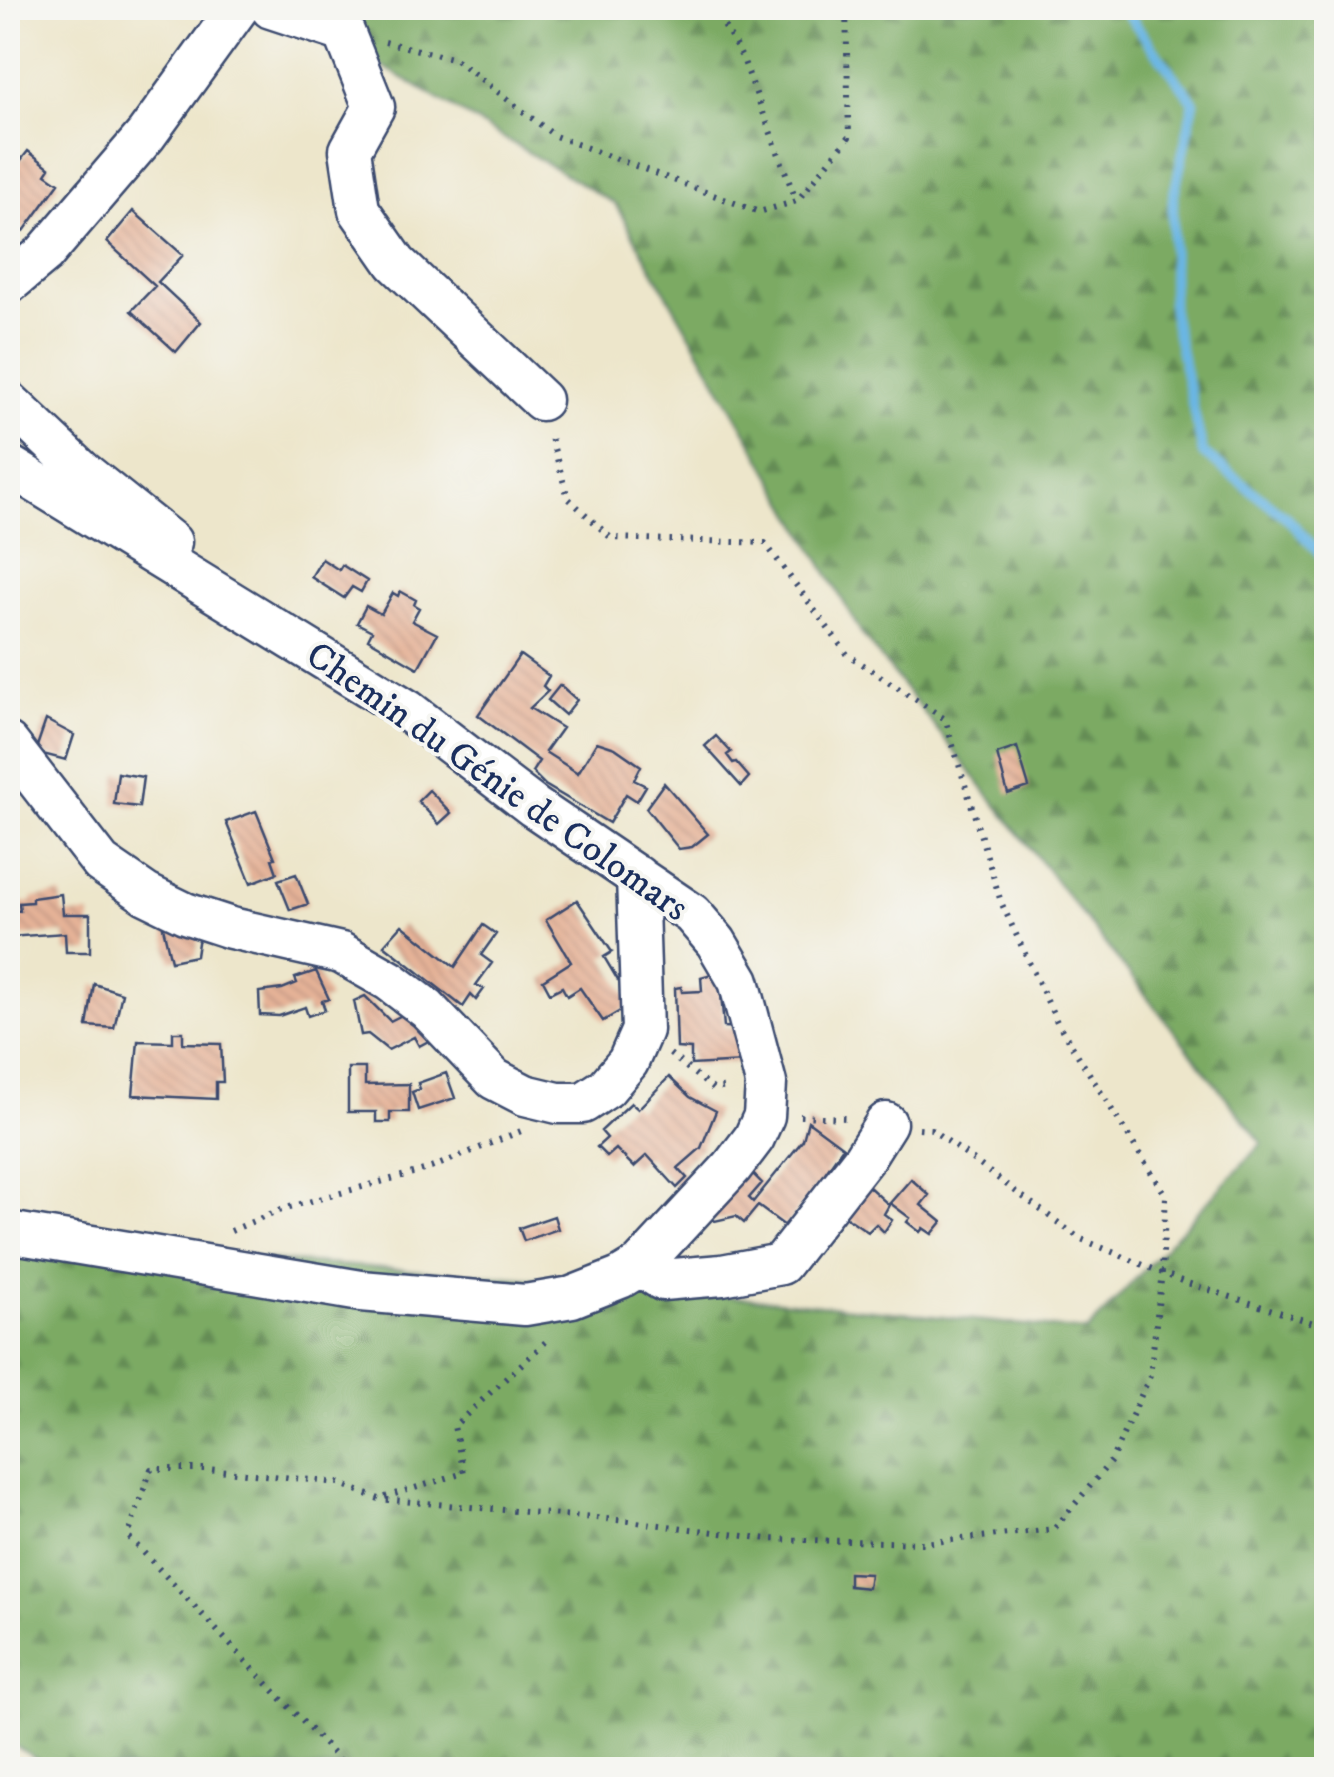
<svg xmlns="http://www.w3.org/2000/svg" width="1334" height="1777" viewBox="0 0 1334 1777" font-family="'IM FELL DW Pica',serif">
<style>
.forest{fill:url(#forest-firs);stroke:#4b6c60;stroke-width:2.5}
.lines{fill:none;stroke-linecap:round;stroke-linejoin:round}
.stream{stroke:#6bb6e3;stroke-width:10}
.building{fill:url(#building-back-hatch)}
.minor-casing{stroke:#3a4a6e;stroke-width:45}
.path{stroke:#3a4a6e;stroke-width:6;stroke-dasharray:2.5 8;stroke-linecap:butt}
.minor{stroke:#fff;stroke-width:40}
.labels{text-anchor:middle;dominant-baseline:central;stroke-width:8;stroke-linejoin:round;paint-order:stroke}
.street-label{font-size:38px;fill:#1b2f5e;stroke:#f6f6f2}
</style>
<defs>
<pattern id="forest-firs" width="22" height="20" patternUnits="userSpaceOnUse" patternTransform="scale(2.5)"><rect width="22" height="20" fill="#7baa63"/><path d="M5 1l3.5 6h-7zM16 11l3.5 6h-7z" fill="#648b55"/></pattern>
<pattern id="building-back-hatch" width="6" height="6" patternUnits="userSpaceOnUse" patternTransform="scale(2.5)"><rect width="6" height="6" fill="#e5b297"/><path d="M-1 5l2 2M0 0l6 6M5-1l2 2" fill="none" stroke="#c49985"/></pattern>
</defs>
<rect width="100%" height="100%" fill="#f6f6f2"/>
<filter id="ink" filterUnits="userSpaceOnUse"><feTurbulence type="fractalNoise" baseFrequency=".01" numOctaves="2"/><feDisplacementMap in="SourceGraphic" scale="20" xChannelSelector="R" yChannelSelector="G"/><feConvolveMatrix kernelMatrix="1 2 1 2 8 2 1 2 1" color-interpolation-filters="sRGB"/></filter>
<filter id="wash" filterUnits="userSpaceOnUse"><feTurbulence type="fractalNoise" baseFrequency=".0048" numOctaves="4" result="noise"/><feDisplacementMap in="SourceGraphic" scale="40" xChannelSelector="R" yChannelSelector="G"/><feGaussianBlur stdDeviation="2.25" result="paint"/><feColorMatrix in="noise" values="0 0 0 0 0 0 0 0 0 0 0 0 0 0 0 0 0 1.4 0 .05"/><feComposite in="paint" operator="in"/></filter>
<g filter="url(#wash)">
<rect width="100%" height="100%" fill="#ede6cb"/>
<path class="forest" d="M285,8H1326V1769H52L8,1741V1242L593,1283L1087,1331L1262,1143L862,634L615,204Z"/>
<g class="lines">
<path class="stream" d="M1123,8L1194,102L1173,199L1172,312L1203,453L1286,517L1326,560"/>
</g>
<g id="blocks">
<path class="building" d="M8,150L21,160L28,151L50,168L46,174L59,183L24,231L8,219Z
M133,211L183,255L158,282L201,322L176,352L131,311L155,286L107,242Z
M322,559L339,570L342,565L367,581L361,592L352,587L344,598L311,577Z
M400,591L416,600L414,605L419,608L412,621L437,634L418,668L368,639L372,631L357,623L366,606L381,614L393,593L398,596Z
M520,655L549,676L543,686L548,691L530,708L562,728L545,752L578,773L597,742L615,748L641,766L634,780L646,786L637,801L626,794L609,823L545,785L532,772L539,761L478,715Z
M560,685L577,700L565,715L548,700Z
M46,720L74,735L66,760L35,752Z
M716,736L731,752L727,755L733,763L736,762L749,777L741,786L705,746Z
M1017,747L1029,787L1008,794L997,754Z
M118,773L143,777L139,807L114,804Z
M664,783L708,834L692,847L679,849L646,808Z
M429,790L451,813L439,824L418,801Z
M256,811L275,858L272,859L277,873L251,883L226,822Z
M296,874L308,904L290,910L278,880Z
M61,894L63,914H90V952H66L65,933L8,937V910L20,911L19,903L32,902V898Z
M577,900L612,952L604,957L632,1004L603,1021L580,988L567,996L562,987L550,993L543,980L571,962L546,920Z
M187,919L199,936L196,956L171,961L163,927Z
M402,925L455,967L483,925L496,934L481,955L492,963L476,985L484,989L476,1000L471,995L463,1007L384,945Z
M316,971L329,999L322,1001L325,1010L308,1016L305,1007L279,1016L260,1015L259,992L282,989L297,983L295,978Z
M719,972L724,1027L743,1028L744,1062L691,1065V1049L677,1048L675,988L681,987L682,992L702,991L701,977Z
M94,984L122,993L114,1028L87,1026Z
M365,996L390,1021L412,1010L432,1039L419,1046L414,1037L388,1050L368,1034L361,1035L354,1001Z
M173,1032H183V1043L221,1044L223,1082H216V1099L133,1095L138,1041L173,1042Z
M348,1068H365V1085L409,1084V1112H390V1122H376V1112H348Z
M446,1073L455,1098L418,1110L412,1092L420,1089L418,1083Z
M669,1077L690,1097L716,1111L701,1148L678,1168L687,1178L677,1188L647,1155L634,1167L616,1149L607,1157L597,1147L607,1138L601,1131L631,1103L638,1109Z
M808,1121L843,1147L825,1173L833,1179L825,1190L818,1185L785,1226L758,1206L744,1223L736,1216L715,1221L708,1215L742,1163L762,1183L749,1198L753,1202L803,1140Z
M857,1176L889,1205L884,1214L892,1220L884,1232L876,1224L868,1232L832,1207Z
M911,1179L929,1195L921,1205L942,1222L932,1234L923,1228L920,1232L907,1222L910,1218L890,1203Z
M554,1216L558,1229L524,1241L519,1228Z
M849,1573L870,1574L868,1588L849,1586Z"/>
</g>
</g>
<g filter="url(#ink)">
<use href="#blocks" fill-opacity="0" stroke="#3a4a6e" stroke-width="2.5"/>
<g class="lines">
<defs>
<path id="minor" d="M271,8L344,32L374,107L350,150L359,210L396,263L541,400
M8,284L44,254L146,135L238,8
M8,401L82,471L171,542
M8,465L407,710L534,807L692,914L716,942L739,981L766,1083L764,1116L754,1138L732,1167L640,1266L620,1278L572,1297L525,1305L361,1291L8,1232
M8,743L101,863L146,894L185,913L231,928L341,953L390,981L427,1009L494,1079L525,1095L558,1103H583L606,1088L628,1062L642,1030L637,876
M640,1266L662,1280L722,1275L781,1264L864,1158L886,1123"/>
</defs>
<use href="#minor" class="minor-casing"/>
<path class="path" d="M714,8L743,59L796,200
M385,42L455,59L555,136L759,212L797,201L849,137L846,8
M670,1054L713,1089L730,1087
M800,1116L847,1118
M919,1128L931,1129L1079,1238L1184,1282L1326,1327
M231,1231L279,1210L431,1168L521,1131
M385,1497L464,1473L454,1426L551,1337
M359,1770L339,1760L128,1536L151,1469H208L339,1483L379,1499L629,1521L768,1539L924,1543L1054,1529L1111,1461L1150,1376L1162,1272L1166,1196L1057,1022L1001,902L945,719L847,654L765,543L611,538L568,498L550,434"/>
<use href="#minor" class="minor"/>
</g>
</g>
<g class="labels">
<g class="street-label">
<text transform="translate(497 782) rotate(35)">Chemin du Génie de Colomars</text>
</g>
</g>
<rect width="1334" height="1777" fill="none" stroke="#f6f6f2" stroke-width="40"/>
</svg>
